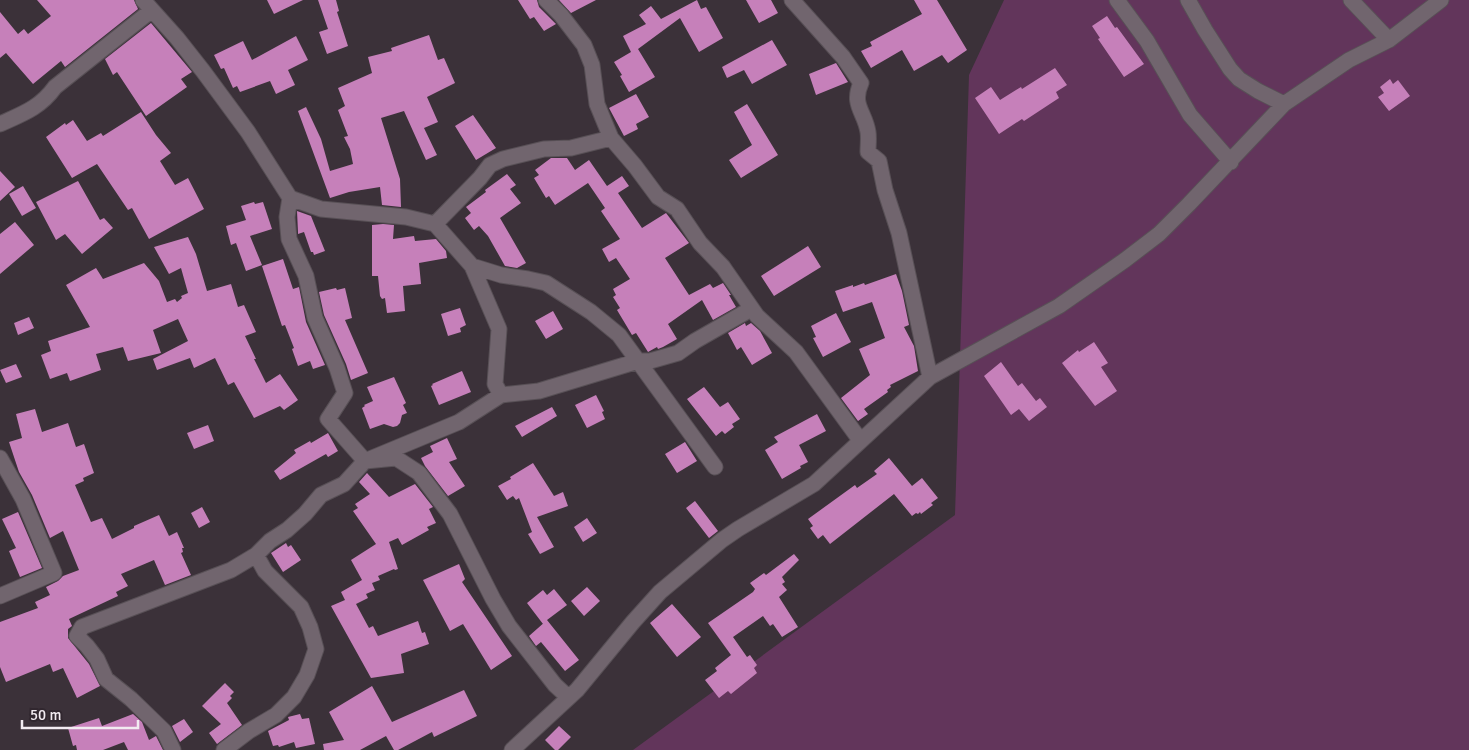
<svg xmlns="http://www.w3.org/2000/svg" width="1469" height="750" viewBox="0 0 1469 750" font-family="Signika,sans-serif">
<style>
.green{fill:#62355b}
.building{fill:#c680ba}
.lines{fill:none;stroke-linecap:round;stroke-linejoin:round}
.street-casing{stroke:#585056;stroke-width:17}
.street{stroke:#71656e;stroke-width:15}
</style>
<rect width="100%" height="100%" fill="#3b3139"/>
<path class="green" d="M1004,0H1469V750H633L955,515L969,75Z"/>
<path class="building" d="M37,0H134L138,9L65,67L61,61L33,84L6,53L0,58V12L18,34L24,29L28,34L51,16Z
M267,0H303L274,14Z
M318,0H336L339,11L337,12L348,46L327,54L319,32L328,29Z
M518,0H537L539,7L556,24L544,31L534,17L530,19Z
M559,0H596L571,13Z
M697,0L701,9L706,7L723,38L699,52L680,18L638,49L655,77L629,92L620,76L622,75L614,62L631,52L623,36L646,24L639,15L651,6L661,19Z
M746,0H771L778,13L759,23Z
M914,0H937L967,50L948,63L942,55L914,71L902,50L871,68L861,51L872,46L870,42L922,14Z
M1107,16L1115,28L1117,27L1144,64L1124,77L1098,39L1100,38L1092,26Z
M151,23L192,72L181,79L187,87L146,116L117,72L113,75L105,59Z
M429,35L438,60L444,58L455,83L427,97L438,122L424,128L437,155L426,160L404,111L381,118L400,179L401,207L382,205L380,187L349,192L330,198L298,111L306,107L321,139L330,171L353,164L350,149L344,137L348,136L338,110L345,106L338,88L372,73L368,57L392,51L391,48Z
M296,36L308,60L288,70L295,85L276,94L270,81L240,92L237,86L233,88L224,68L221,69L214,55L243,41L252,60Z
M772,40L787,65L752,84L744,70L727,78L722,67Z
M836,63L848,82L816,95L809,74Z
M1055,68L1067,85L1056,92L1059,98L1024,121L1022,119L999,134L975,98L991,87L1000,100L1021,87L1022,89Z
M1390,79L1393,84L1398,80L1410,96L1389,111L1378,97L1384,93L1380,87Z
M636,94L649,117L636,124L638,129L624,136L609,108Z
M747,104L778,155L741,178L729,160L752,145L734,112Z
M141,112L156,135L171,153L160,161L175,185L188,178L204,209L149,239L132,208L128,210L97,164L72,178L46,137L65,123L66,125L73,120L87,141L101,133L103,136Z
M473,115L496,148L476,160L455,126Z
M551,158H567L575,170L589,160L607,186L622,176L629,186L618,193L642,228L666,213L689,243L665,258L689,295L710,284L713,288L723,283L731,295H729L736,307L713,320L702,300L668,324L677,339L663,347L658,349L657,347L648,352L636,333L632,335L617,310L620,308L613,297L616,295L613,289L630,279L616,258L609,262L602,249L620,239L601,211L605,208L588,183L555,205L549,196L546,198L534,178L539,175L535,170Z
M0,171L15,187L0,201Z
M507,174L516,185L510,189L521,203L500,218L526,263L517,268L505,266L488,236L479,226L474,230L465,218L471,213L466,207L486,192L485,190Z
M78,181L100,220L104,218L113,228L82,254L65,234L56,240L36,202Z
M23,186L36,208L22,216L9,194Z
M254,202L255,204L263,202L272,229L250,236L262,265L246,271L236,243L231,245L226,226L246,220L241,206Z
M297,211L311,216L325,251L314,255L313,252H311L304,232L298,234V232Z
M15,222L34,245L0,274V234Z
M383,224L394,225L393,239L414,236L415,241L436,239L446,251L447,258L419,263L421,284L403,286L405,311L387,313L385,298L382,299L380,296L378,276H372V225Z
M188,237L196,254L207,291L231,284L238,307L244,305L256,332L245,336L256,359H254L266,383L280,374L298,400L284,410L280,406L254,418L234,382L228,385L215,358L194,368L190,358L157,370L153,359L188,341L178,319L153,330L161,353L128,361L123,347L96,354L101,370L70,381L67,373L50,379L41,355L51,351L48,341L90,327L66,285L96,268L103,279L144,263L159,281L167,302L175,299L177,302L182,298L181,296L188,293L181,268L169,274L154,247Z
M808,246L821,267L774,296L761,276Z
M283,259L293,289L299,287L306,322L325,365L313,369L310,361L298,366L292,349L294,348L285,325L282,326L262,266Z
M896,274L902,291L909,325L904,327L914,346L918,371L890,385L891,387L887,390L888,392L864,409L868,414L858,421L841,398L870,375L859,349L885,338L872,302L843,312L835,291L853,285V287L864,283L865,285Z
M336,288L337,290L345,288L352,318L345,320L368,373L351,380L346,364L324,315L319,292Z
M460,308L466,325L460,328L461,332L448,336L441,314Z
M553,311L563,329L546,339L535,321Z
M836,313L851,342L823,357L813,338L816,337L811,326Z
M29,317L34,328L18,335L14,323Z
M745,323L746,326L751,323L760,331L772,353L752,365L741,347L737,350L728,333Z
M1094,342L1108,363L1101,367L1117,391L1095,406L1062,363L1078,350L1079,352Z
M1001,362L1018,386L1022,383L1036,401L1040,398L1047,407L1029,421L1019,409L1011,415L984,376Z
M16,364L22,377L6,383L0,370Z
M462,371L471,392L439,405L431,386L433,385L432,384Z
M394,377L406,403L403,405L407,413L402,415L400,423L397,426L393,427L384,424L370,429L362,408L365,406L364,405L373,401L367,387Z
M704,387L720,407L728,402L740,419L732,424L734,427L725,434L722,431L716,436L687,399Z
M596,395L604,411L602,412L605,419L587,428L575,405Z
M552,407L557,416L522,437L515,426Z
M35,409L42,432L68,423L76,447L84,444L94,473L83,478L84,481L75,485L91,522L102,518L112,539L134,528V526L159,515L169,536L177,532L184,548H182L183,552L181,553L191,575L165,585L154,560L121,574L128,586L116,592L118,596L69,619L72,626L68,629V638L89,664L100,686L77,698L63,668L53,672L50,664L6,682L0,667V622L38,608L35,602L50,595L46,587L58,581L63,576L79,570L63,531L50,538L32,495L19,472L9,442L22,438L16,414Z
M817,414L826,431L799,445L808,462L800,466L801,468L782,479L765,450L778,442L774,437Z
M208,425L214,441L194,449L187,433Z
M328,433L338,451L328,457L326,454L280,480L274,471L296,453L294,450L310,441L311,443Z
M447,438L457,459L449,462L465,486L448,496L425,466L421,458L433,452L430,446Z
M685,442L697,461L677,473L665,454Z
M889,458L912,486L922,478L938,498L931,503L933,505L921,514L920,512L918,514L916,513L912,516L894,494L830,544L823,535L818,539L810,528L813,526L808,519L855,485L857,488L877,474L874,471Z
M533,463L554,496L563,492L568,506L537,517L554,547L540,554L528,534L532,532L519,498L516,500L513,496L507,500L498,486L511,479L510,477Z
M367,473L389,497L415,484L433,507L429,509L436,523L427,527L429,530L402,545L398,538L389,542L398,569L395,570L394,569L378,576L380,580L372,583L375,590L366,594L368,598L356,604L369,628L373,626L378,636L418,621L422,633L425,632L429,644L401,654L404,673L371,678L331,606L345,600L341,592L362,580L351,560L376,544L353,511L358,508L355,504L370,494L359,482Z
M695,501L718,531L709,538L686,508Z
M202,507L210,522L199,528L191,513Z
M18,512L42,568L20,577L9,551L16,548L2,519Z
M587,518L597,533L583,542L574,527Z
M286,543L288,547L291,545L301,560L283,572L271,553Z
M794,554L799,560L782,577L785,582L782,584L787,590L779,597L798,627L782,637L773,624L770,626L763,616L733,637L747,657L750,655L757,665L754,668L757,673L731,694L728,691L719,698L705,680L717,671L715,668L731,655L708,623L753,592L755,589L750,583L764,573L766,575Z
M459,564L465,579L462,582L512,656L491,670L463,624L450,631L423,580Z
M587,587L600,601L584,616L571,601Z
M554,589L567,605L547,620L579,660L565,671L541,642L536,646L529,636L546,621L543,624L527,603L543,590L547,595Z
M672,604L701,637L677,657L650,623Z
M225,683L234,692L230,696L232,698L227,703L242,725L217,744L209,733L221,724L202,706Z
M372,686L392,722L464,690L477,716L434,737L432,732L398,750H394L386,736L360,750H324L323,744L344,740L329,712Z
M133,714L142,722L149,740L156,736L163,750H128L124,742L103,750H77L76,745L73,746L68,728L99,718L102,726Z
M300,714L302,719L309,718L315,744L296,748L294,742L279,747L278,745L273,746L268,731L289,720L288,717Z
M184,719L193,732L180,742L172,726Z
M559,726L571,737L558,750H555L545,740Z"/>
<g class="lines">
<defs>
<path id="street" d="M143,0L177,38L203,71L248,132L290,198L321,209L406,217L435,224L472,266L501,275L528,279L546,283L591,312L619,335L715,467
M546,0L561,15L584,45L592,65L597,104L611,138L635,166L658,197L677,209L700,243L723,267L757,316L796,352L860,440
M792,0L843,57L861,83C851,105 865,112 868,132C869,138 868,145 868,152L879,161L885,190L899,233L930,377
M1117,0L1147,41L1190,115L1231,162
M1188,0L1205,30L1230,69L1239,79L1258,91L1284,104
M1351,0L1389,40
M0,124C22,114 40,108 55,87L152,10
M290,198L287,217L289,239L306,276L315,318L337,368L345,393L328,419L365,461L396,458L419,473L450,514L493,599L509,626L555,685L568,697
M435,224L480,178L490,165L503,159L544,149L571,148L611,138
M472,266L499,329L495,384L501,395
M0,458L23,499L54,573L0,596
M173,750L164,731L131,699L106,679L97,659L87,646L77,636L82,627L231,570L256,555L270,541L287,530L305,514L321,495L344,484L365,461L459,422L501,395L539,391L638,361H650L678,353L695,341L751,309
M224,750L249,731L276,715L294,697L307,675L316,649L310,627L301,607L265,571L256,555
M512,750L577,690L633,622L660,592L722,540L738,529L814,484L930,377L1059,306L1125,260L1159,234L1189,204L1284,104L1349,60L1389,40L1441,0"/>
</defs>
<use href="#street" class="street-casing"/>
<use href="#street" class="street"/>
</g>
<path d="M22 720v8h116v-8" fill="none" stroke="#f2ebf1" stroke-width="2.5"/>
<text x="30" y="720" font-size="15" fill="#f2ebf1" stroke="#31272f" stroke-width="4" paint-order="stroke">50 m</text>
</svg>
